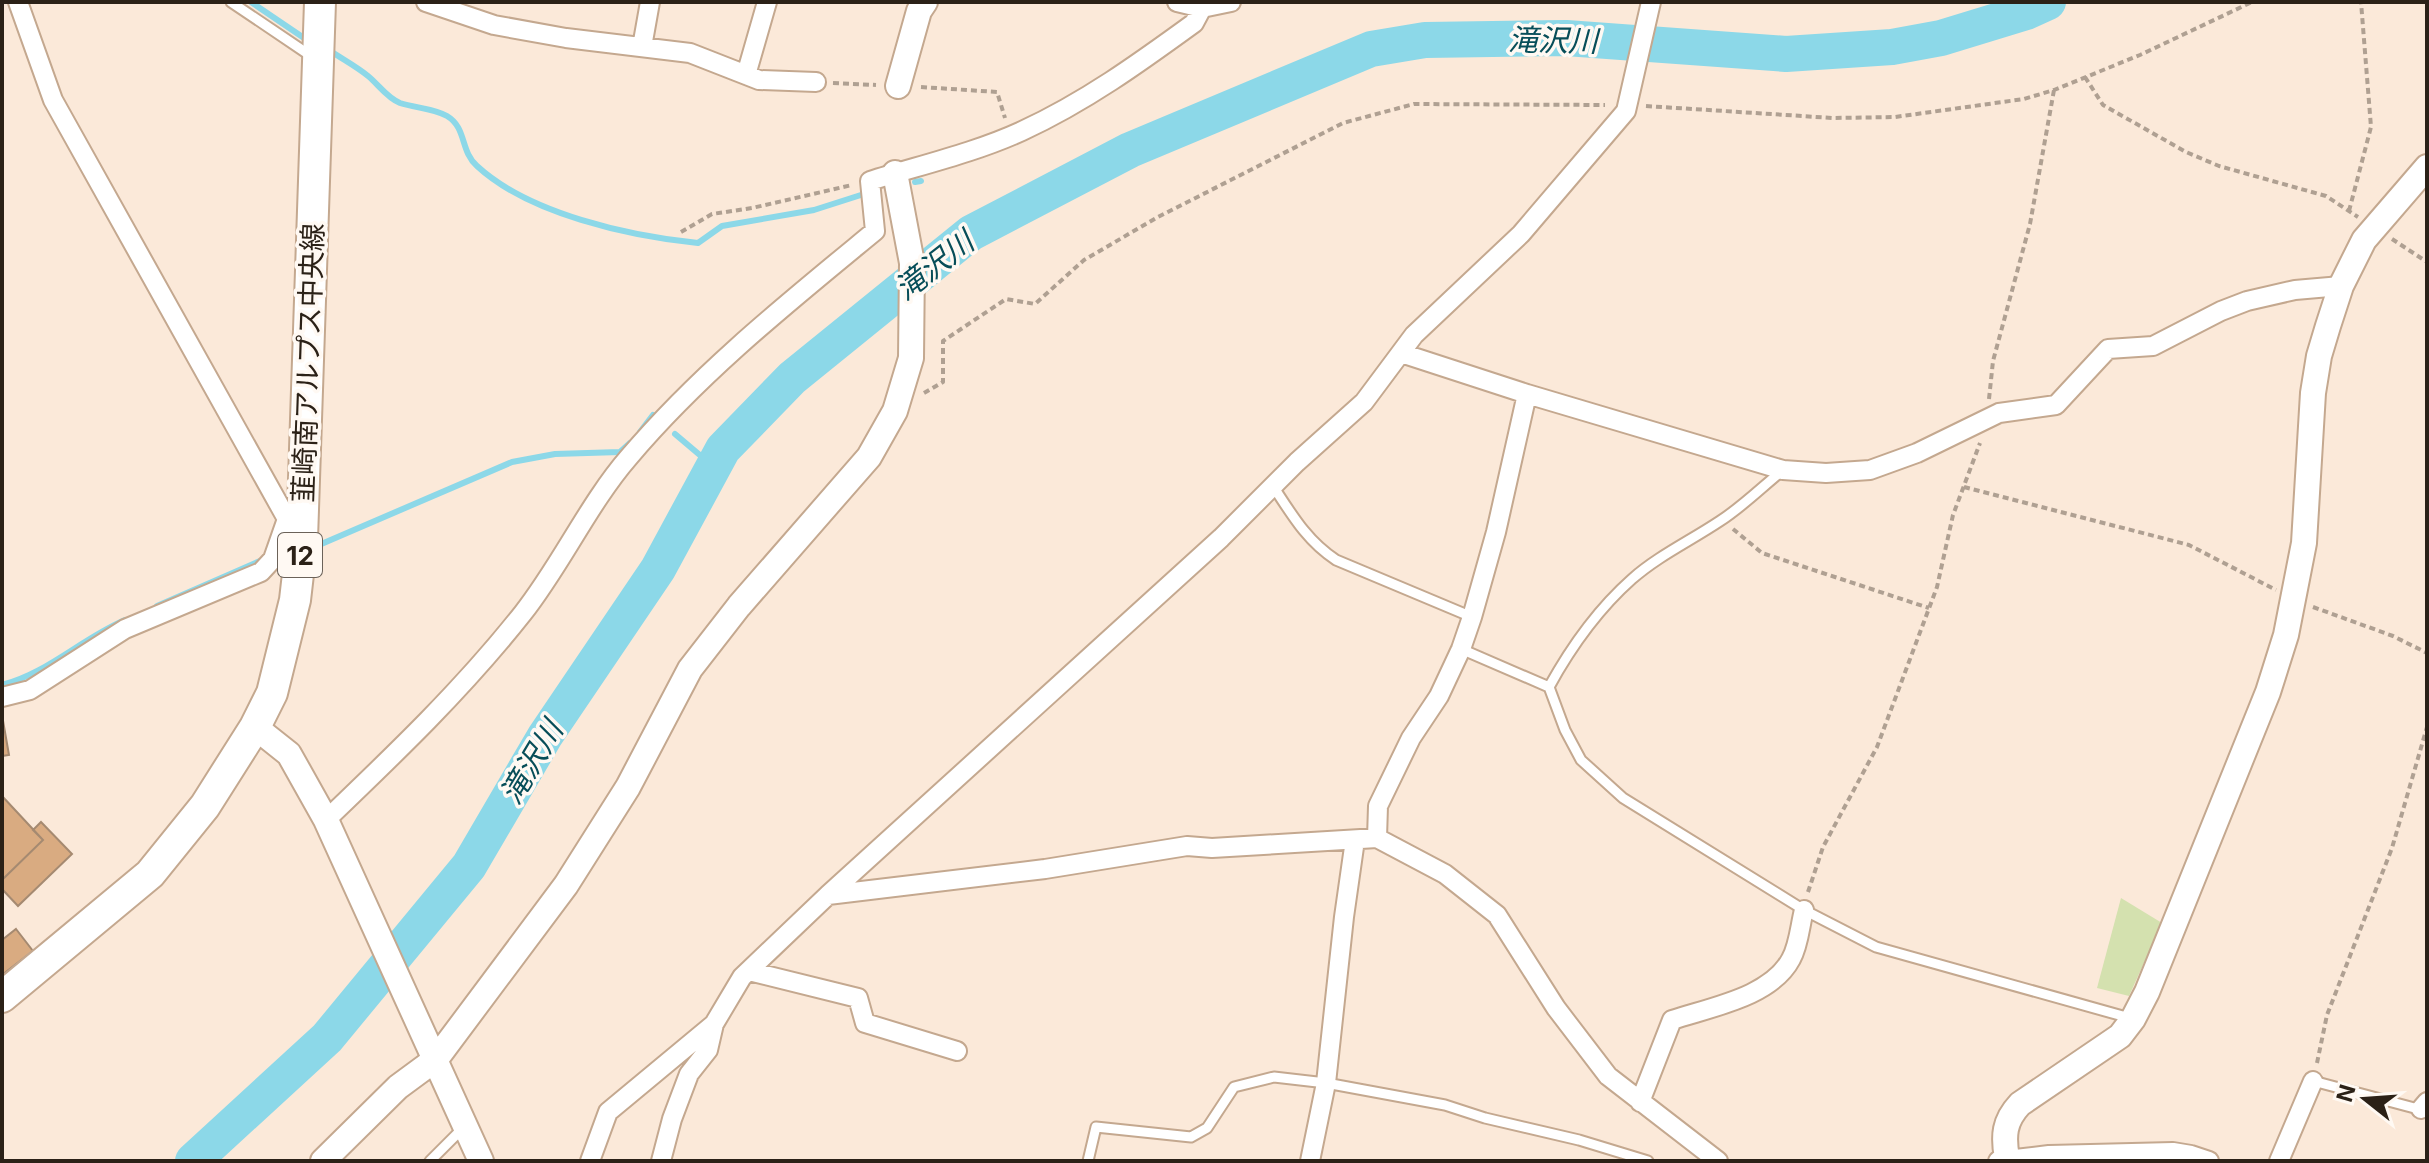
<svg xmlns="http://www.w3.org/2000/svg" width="2429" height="1163" viewBox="0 0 2429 1163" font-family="Inter,'Noto Sans JP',sans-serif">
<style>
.green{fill:#d4e1af}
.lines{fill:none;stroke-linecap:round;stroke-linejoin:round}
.stream{stroke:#8cd8e8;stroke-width:6}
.river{stroke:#8cd8e8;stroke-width:36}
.building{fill:#d9ab81;stroke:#a58a71;stroke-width:2}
.service-casing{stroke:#c4a88f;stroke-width:13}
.minor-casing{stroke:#c4a88f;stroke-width:22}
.tertiary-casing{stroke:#c4a88f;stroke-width:28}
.primary-casing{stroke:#c4a88f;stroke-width:34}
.path{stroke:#afa092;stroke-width:4;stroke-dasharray:6 4;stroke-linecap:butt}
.service{stroke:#fff;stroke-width:9}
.minor{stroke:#fff;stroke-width:18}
.tertiary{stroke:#fff;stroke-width:24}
.primary{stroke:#fff;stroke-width:30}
.labels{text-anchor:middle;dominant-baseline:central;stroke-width:7;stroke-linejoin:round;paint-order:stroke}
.shield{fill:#fff9f3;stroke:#6b6259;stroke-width:2}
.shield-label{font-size:26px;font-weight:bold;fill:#2b2117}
.street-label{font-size:28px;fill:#2b2117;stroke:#fff9f3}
.water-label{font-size:30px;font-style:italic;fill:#074e59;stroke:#fff9f3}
</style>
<rect width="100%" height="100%" fill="#fbe9d9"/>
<path class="green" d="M2121,898L2162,923L2129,996L2097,988Z"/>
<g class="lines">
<path class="stream" d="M251,2L304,38
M332,52C344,60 357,67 368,76C378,84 387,98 400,103C415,108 433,108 447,116C467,128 460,151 477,166C529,214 629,236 698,243L722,226L814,210L864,194
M915,182L921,181
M640,432L653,415
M675,434L714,467
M319,545L512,462L555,454L620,452L630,443
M157,606L260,561
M2,685C48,673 81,639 125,620"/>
<path class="river" d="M193,1161L327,1038L469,866L545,736L658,569L723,449L792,378L971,233L1130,150L1371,49L1425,40L1566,38L1786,54L1892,47L1941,38L2026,12L2048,2"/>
</g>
<path class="building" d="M2,715L9,755L2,756Z
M2,796L43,840L2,880Z
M41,822L72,854L18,906L2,889V880L43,840L33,830Z
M16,929L33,951L2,975V940Z"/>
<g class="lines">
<defs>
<path id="service" d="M231,2L311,56
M1783,470C1762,487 1742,507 1720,521C1690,541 1658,556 1632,579C1597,610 1571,647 1549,687L1565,730L1581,760L1623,798L1804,910L1876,947L2130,1018
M1273,486C1292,515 1307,541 1336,560L1472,617
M1461,649L1549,687
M2313,1081L2422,1110
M430,1161L463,1128
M1088,1161L1096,1127L1191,1137L1207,1128L1234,1087L1274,1077L1326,1083L1445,1105L1485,1118L1579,1140L1648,1161"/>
<path id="minor" d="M18,2L53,100L287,519L302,539
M426,2L494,25L566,38L690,53L759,80L816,82
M1177,2L1202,8L1231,2
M642,47L650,2
M746,75L767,2
M1401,353L1527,394L1783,470L1826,473L1870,470L1917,453L1999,413L2056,405L2108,349L2153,346L2221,311L2247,301L2295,290L2341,286
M2,697L30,690L125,629L261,572L273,559L287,519
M326,820C395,754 463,689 523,613C561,565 589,503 629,457C701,372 790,301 875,231L870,181C921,165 974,153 1022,131C1085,102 1139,63 1194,23L1202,8
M1377,838L1378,806L1411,738L1439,696L1461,649L1472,617L1496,532L1527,394
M828,895L1045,869L1187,846L1212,848L1377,838L1445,874L1497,915L1556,1008L1608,1076L1718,1161
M749,971L858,998L865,1023L957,1051
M1640,1102L1672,1020C1711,1007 1771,997 1791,959C1799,945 1800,925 1804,910
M2421,1109L2427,1102
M590,1161L608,1112L714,1024L742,977L828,895L1221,538L1297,462L1364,402L1414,335L1521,234L1626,111L1651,2
M661,1161L672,1119L689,1074L708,1050L714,1024
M1310,1161L1326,1083L1344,917L1355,840
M1998,1161L2049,1155L2173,1152L2191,1155L2209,1161
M2279,1161L2313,1081"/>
<path id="tertiary" d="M898,86L919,11L925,2
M255,727L289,754L326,820L481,1161
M2007,1158C2003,1136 2004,1121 2020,1104L2120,1036L2133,1019L2147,992L2268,692L2286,635L2304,543L2313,393L2319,356L2328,326L2341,286L2364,240L2427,167
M323,1161L398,1087L436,1059L566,885L628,787L690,669L739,606L869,457L895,411L911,358L912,263L895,173"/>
<path id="primary" d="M2,997L150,874L205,806L255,727L272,693L295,600L302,539L320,2"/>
</defs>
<use href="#service" class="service-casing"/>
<use href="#minor" class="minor-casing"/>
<use href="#tertiary" class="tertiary-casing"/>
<use href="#primary" class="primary-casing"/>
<path class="path" d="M2085,77L2103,105L2186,152L2219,166L2326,196L2358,217
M833,83L876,85
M921,87L997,92L1005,118
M1646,106L1833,118L1895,117L2024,99L2054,90L2140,55L2252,2
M2349,211L2371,127L2361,2
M681,232L712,214L752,208L852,185
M2392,239L2427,262
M924,393L943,382V341L1006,299L1035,304L1084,260L1158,217L1343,123L1414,104L1605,105
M1989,399L1993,361L2030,224L2054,90
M1964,487L2189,545L2276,590
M1733,529L1762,553L1929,608
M2313,607L2393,636L2427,653
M1808,892L1823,847L1877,747L1937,587L1953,515L1980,443
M2317,1063L2327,1015L2392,848L2427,727"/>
<use href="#service" class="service"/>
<use href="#minor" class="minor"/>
<use href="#tertiary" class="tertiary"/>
<use href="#primary" class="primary"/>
</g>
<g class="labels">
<rect class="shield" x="278" y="533" width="44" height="44" rx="6"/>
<g class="shield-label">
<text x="300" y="555">12</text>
</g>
<g class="street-label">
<text transform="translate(308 363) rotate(-88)">韮崎南アルプス中央線</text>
</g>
<g class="water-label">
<text transform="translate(1553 40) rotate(1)">滝沢川</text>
<text transform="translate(934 265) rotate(-38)">滝沢川</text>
<text transform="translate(531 762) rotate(-59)">滝沢川</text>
</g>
</g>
<rect width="2429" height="1163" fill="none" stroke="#2b2117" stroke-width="8"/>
<g transform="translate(2365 1099) rotate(287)" stroke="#fff9f3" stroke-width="6" paint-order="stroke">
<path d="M0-6L14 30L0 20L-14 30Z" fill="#2b2117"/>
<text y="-12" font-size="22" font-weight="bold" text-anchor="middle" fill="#2b2117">N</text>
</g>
</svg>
